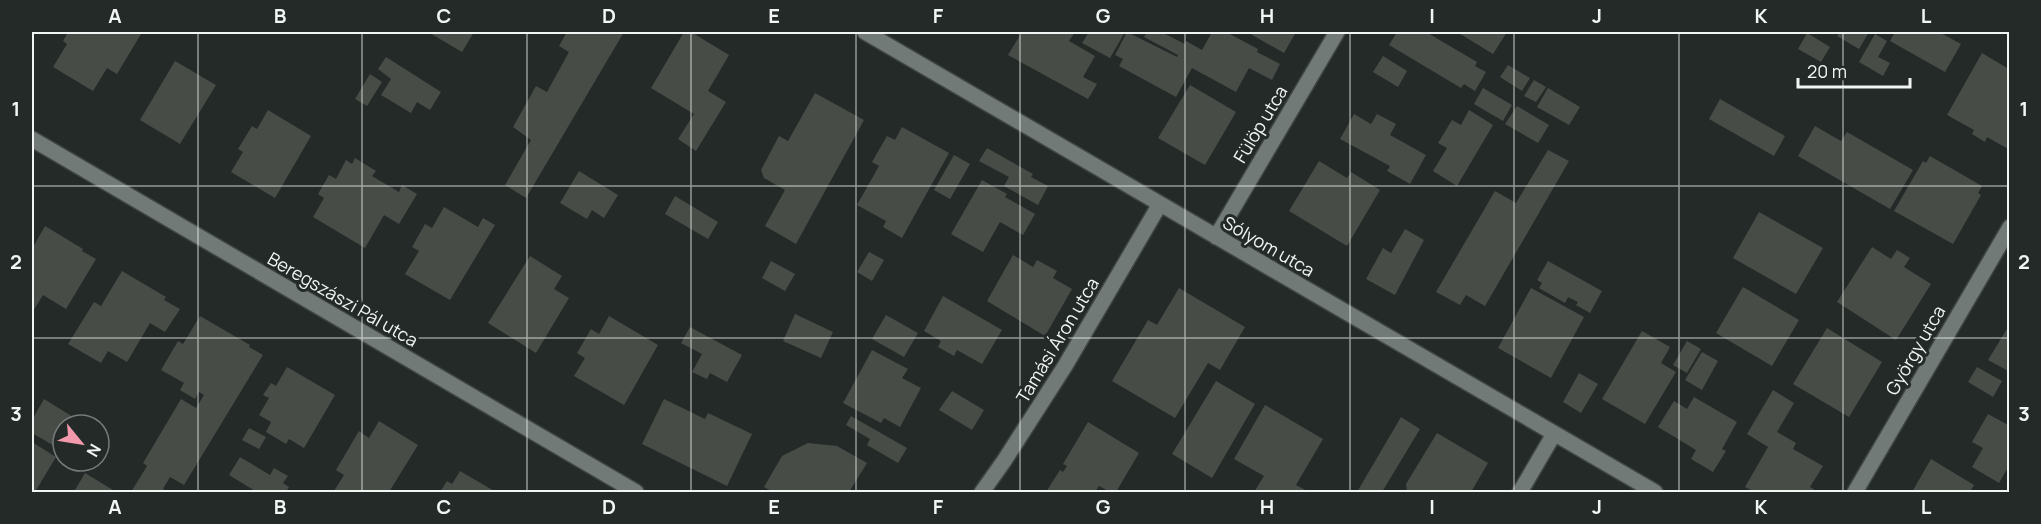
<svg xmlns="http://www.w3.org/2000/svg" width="2041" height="524" viewBox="0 0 2041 524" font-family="Manrope,sans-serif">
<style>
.building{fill:#484c47}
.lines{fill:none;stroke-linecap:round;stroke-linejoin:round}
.street-casing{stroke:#3f4543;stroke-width:18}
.street{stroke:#727a77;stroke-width:15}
.grid{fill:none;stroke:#f1f5f3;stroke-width:1.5;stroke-opacity:0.55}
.labels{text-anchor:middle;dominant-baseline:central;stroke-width:6;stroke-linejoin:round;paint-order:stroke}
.street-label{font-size:18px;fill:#f1f5f3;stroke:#242a28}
.neatline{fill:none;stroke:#f1f5f3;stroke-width:2}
.grid-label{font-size:20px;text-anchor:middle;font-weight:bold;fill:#f1f5f3}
</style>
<rect width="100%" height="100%" fill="#242a28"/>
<path class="building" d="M68,32H137L141,34L117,74L107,68L93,91L53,67L67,44L63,41Z
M428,32H474L462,52Z
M567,32H624L526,198L505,185L531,140L513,127L536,86L547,92L569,52L559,46Z
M684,32H691L729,55L708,91L726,102L696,151L678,139L694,114L651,88Z
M1022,32H1075L1069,41L1095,56L1083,77L1097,84L1088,99L1008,55Z
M1089,32H1125L1110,58L1082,43Z
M1127,32L1177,57L1178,55L1144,37L1147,32H1161L1185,44L1186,41L1202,50L1212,32H1226L1258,49L1257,52L1280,64L1272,80L1249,68L1236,92L1192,68L1176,97L1119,66L1123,59L1115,55Z
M1247,32H1296L1284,53Z
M1397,32H1426L1477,62L1475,66L1486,72L1475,91L1464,84L1461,88L1389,45Z
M1457,32H1507L1493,54Z
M1840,32H1869L1859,49L1837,36Z
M1895,32H1939L1961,44L1945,72L1890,41Z
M1807,33L1830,47L1821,62L1798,49Z
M1875,34L1887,41L1878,57L1890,63L1883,76L1859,62Z
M1982,53L2007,68L2010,64V150L1987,137L1985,142L1972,134L1974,130L1947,115Z
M1383,56L1407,71L1398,87L1373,72Z
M386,57L441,92L430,110L417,102L411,113L381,95L391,79L378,69Z
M175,61L216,85L180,144L140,120Z
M1508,65L1530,78L1522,91L1500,77Z
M370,74L382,82L367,106L355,99Z
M1534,80L1546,87L1536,102L1524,96Z
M1190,85L1236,112L1205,165L1158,138Z
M1483,88L1512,105L1503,121L1474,104Z
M1548,88L1580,107L1569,125L1537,107Z
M815,93L864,120L796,244L765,226L785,190L764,178L761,170L779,136L788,141Z
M1720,99L1785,136L1774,156L1709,119Z
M1517,106L1549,125L1538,143L1505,124Z
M268,110L311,136L275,198L231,172L243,152L238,149L252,126L257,129Z
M1469,110L1493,125L1457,186L1433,171L1447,148L1438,143L1452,120L1461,125Z
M1354,114L1371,124L1377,114L1396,124L1390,135L1426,155L1410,184L1387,171L1390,166L1340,139Z
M1815,126L1841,141L1847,132L1913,170L1890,209L1798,156Z
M902,127L949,153L902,238L883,227L886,221L857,205L879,166L872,162L887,136L895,140Z
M987,148L1033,174L1031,177L1048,186L1038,205L1004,186L1009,177L979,161Z
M1548,150L1569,161L1485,306L1466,295L1460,305L1436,292L1495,191L1516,203Z
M954,155L970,164L950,199L934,190Z
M1930,156L1982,186L1978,193L1981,195L1953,244L1894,211L1923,161L1926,163Z
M355,158L376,171L372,176L399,192L402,185L417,194L399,224L384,215L365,248L313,217L324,198L318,194L329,175L336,179L346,160L352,164Z
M1319,161L1347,178L1351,172L1380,190L1347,246L1289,211Z
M579,171L618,195L604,218L592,210L587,219L560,203Z
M982,180L1007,194L1005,197L1035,214L1023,235L1000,222L983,252L951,234Z
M675,196L718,222L708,239L665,214Z
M444,207L478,227L483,218L495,225L450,300L405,274L419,251L412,247L425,224L432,228Z
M1759,212L1823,248L1796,294L1733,258Z
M45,226L83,249L82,251L96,259L66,309L43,295L32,313V249Z
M1405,229L1424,240L1395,295L1366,279L1383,248L1391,253Z
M1872,247L1891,259L1897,250L1910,258L1904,267L1931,284L1896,340L1837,302Z
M869,252L884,260L872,281L857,272Z
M1013,255L1033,267L1037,260L1057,271L1053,278L1072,289L1045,336L987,301Z
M530,256L562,276L554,289L569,298L536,353L488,323Z
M771,261L795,274L785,291L762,278Z
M1548,261L1602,291L1590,313L1576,305L1578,302L1568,297L1565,303L1539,288L1542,283L1537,280Z
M122,271L166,297L164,300L180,309L165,332L150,323L127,362L108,351L101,363L68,344L94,302L101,306Z
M1743,287L1799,320L1772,366L1716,333Z
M1179,288L1245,327L1220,370L1208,363L1175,418L1112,381L1148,320L1157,325Z
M1531,288L1584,317L1551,378L1498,348Z
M943,296L1002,330L982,364L957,350L954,356L938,347L941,341L924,331Z
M795,314L833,332L821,358L783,341Z
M886,315L918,333L904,357L872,339Z
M200,316L250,345L249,347L263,355L184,485L170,477L163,489L169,492H131L147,466L143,463L181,399L196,408L204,395L199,392L195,399L180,390L184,383L161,370L178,341L183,344Z
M609,316L658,345L624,405L574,376L585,358L577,353L591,329L599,334Z
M2010,324V372L1988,360Z
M690,327L742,355L727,382L710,373L707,379L692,372L702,354L681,343Z
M1827,328L1882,362L1849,417L1793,384Z
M1642,331L1670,347L1661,363L1676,372L1645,424L1602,399Z
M1687,341L1701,349L1687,373L1673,365Z
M872,350L908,369L902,378L921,388L900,427L884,418L881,423L843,403Z
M1702,352L1718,361L1702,390L1685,380Z
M287,367L335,395L304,448L289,439L286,444L266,432L271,422L259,415L269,398L263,395L271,383L276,386Z
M1977,367L2002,381L1993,397L1968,382Z
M1579,373L1598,384L1581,413L1563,402Z
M1216,381L1255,404L1212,478L1172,454Z
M1773,390L1794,403L1777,432L1796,443L1793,449L1823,466L1810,487L1818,492H1755L1745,487L1768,447L1747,434Z
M952,391L984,410L972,430L939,410Z
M1694,397L1737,422L1722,449L1726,451L1713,472L1691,459L1696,450L1658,427L1674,401L1687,409Z
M44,399L86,425H63V451L32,433V420Z
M664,399L705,419L708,413L752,434L727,486L642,444Z
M1265,405L1323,439L1296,485L1309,492H1254L1264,476L1234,459Z
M1988,414L2010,426V464L1999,483L1972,467L1983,448L1972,442Z
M851,416L907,448L898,463L867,445L870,439L846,425Z
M1401,417L1420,429L1382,492H1357Z
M379,421L418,445L389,492L334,491L344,475L336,470L359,431L369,438Z
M1088,422L1139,453L1116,492H1110L1099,486L1095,492H1046L1060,470L1063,472L1067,466L1063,464Z
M249,428L266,437L259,449L242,440Z
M1437,433L1488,463L1471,492H1407L1406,484Z
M32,442L56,457L35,492H32Z
M808,443L837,446L867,463L849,492H773L764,487L782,456Z
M240,457L270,475L274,468L288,476L283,483L289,487L286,492H257L229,475Z
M1931,459L1974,485L1970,492H1912Z
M460,471L496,492H440L447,481L452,484Z
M85,473L113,490L112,492H78L75,490Z"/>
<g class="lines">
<defs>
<path id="street" d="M865,32L1655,492
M32,139L636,492
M1216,237L1337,32
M982,492L1004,461L1065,366L1160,204
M1520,492L1554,434
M1855,492L2010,227"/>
</defs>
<use href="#street" class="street-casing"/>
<use href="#street" class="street"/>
</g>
<path class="grid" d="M198,32V492M362,32V492M527,32V492M691,32V492M856,32V492M1020,32V492M1185,32V492M1350,32V492M1514,32V492M1679,32V492M1843,32V492M32,186H2010M32,338H2010"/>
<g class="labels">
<g class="street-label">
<text transform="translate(1260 124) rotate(-59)">Fülöp utca</text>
<text transform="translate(1269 246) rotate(30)">Sólyom utca</text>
<text transform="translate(343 299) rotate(30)">Beregszászi Pál utca</text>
<text transform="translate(1057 340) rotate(-59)">Tamási Áron utca</text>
<text transform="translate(1915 350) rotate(-60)">György utca</text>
</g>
</g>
<rect width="2041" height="524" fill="none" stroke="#242a28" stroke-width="66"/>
<g transform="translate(81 443) rotate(120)"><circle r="28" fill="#242a28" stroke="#767b79" stroke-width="1.5"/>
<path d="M0-4.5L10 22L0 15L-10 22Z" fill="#f29aac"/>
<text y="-9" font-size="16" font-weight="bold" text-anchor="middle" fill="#f1f5f3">N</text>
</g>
<path d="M1798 78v9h112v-9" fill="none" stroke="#f1f5f3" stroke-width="3"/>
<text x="1807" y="78" font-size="18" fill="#f1f5f3" stroke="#242a28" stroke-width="4.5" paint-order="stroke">20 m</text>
<rect x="33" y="33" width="1975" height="458" class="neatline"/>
<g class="grid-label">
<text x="115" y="23">A</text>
<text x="280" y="23">B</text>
<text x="444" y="23">C</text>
<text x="609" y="23">D</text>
<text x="774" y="23">E</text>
<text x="938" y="23">F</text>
<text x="1103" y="23">G</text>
<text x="1267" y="23">H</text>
<text x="1432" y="23">I</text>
<text x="1597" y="23">J</text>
<text x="1761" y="23">K</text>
<text x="1926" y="23">L</text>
<text x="16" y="116">1</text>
<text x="2024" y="116">1</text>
<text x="16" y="269">2</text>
<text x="2024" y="269">2</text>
<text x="16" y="421">3</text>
<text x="2024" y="421">3</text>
<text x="115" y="514">A</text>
<text x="280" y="514">B</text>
<text x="444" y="514">C</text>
<text x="609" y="514">D</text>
<text x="774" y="514">E</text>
<text x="938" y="514">F</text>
<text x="1103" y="514">G</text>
<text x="1267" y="514">H</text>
<text x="1432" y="514">I</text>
<text x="1597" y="514">J</text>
<text x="1761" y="514">K</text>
<text x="1926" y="514">L</text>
</g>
</svg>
